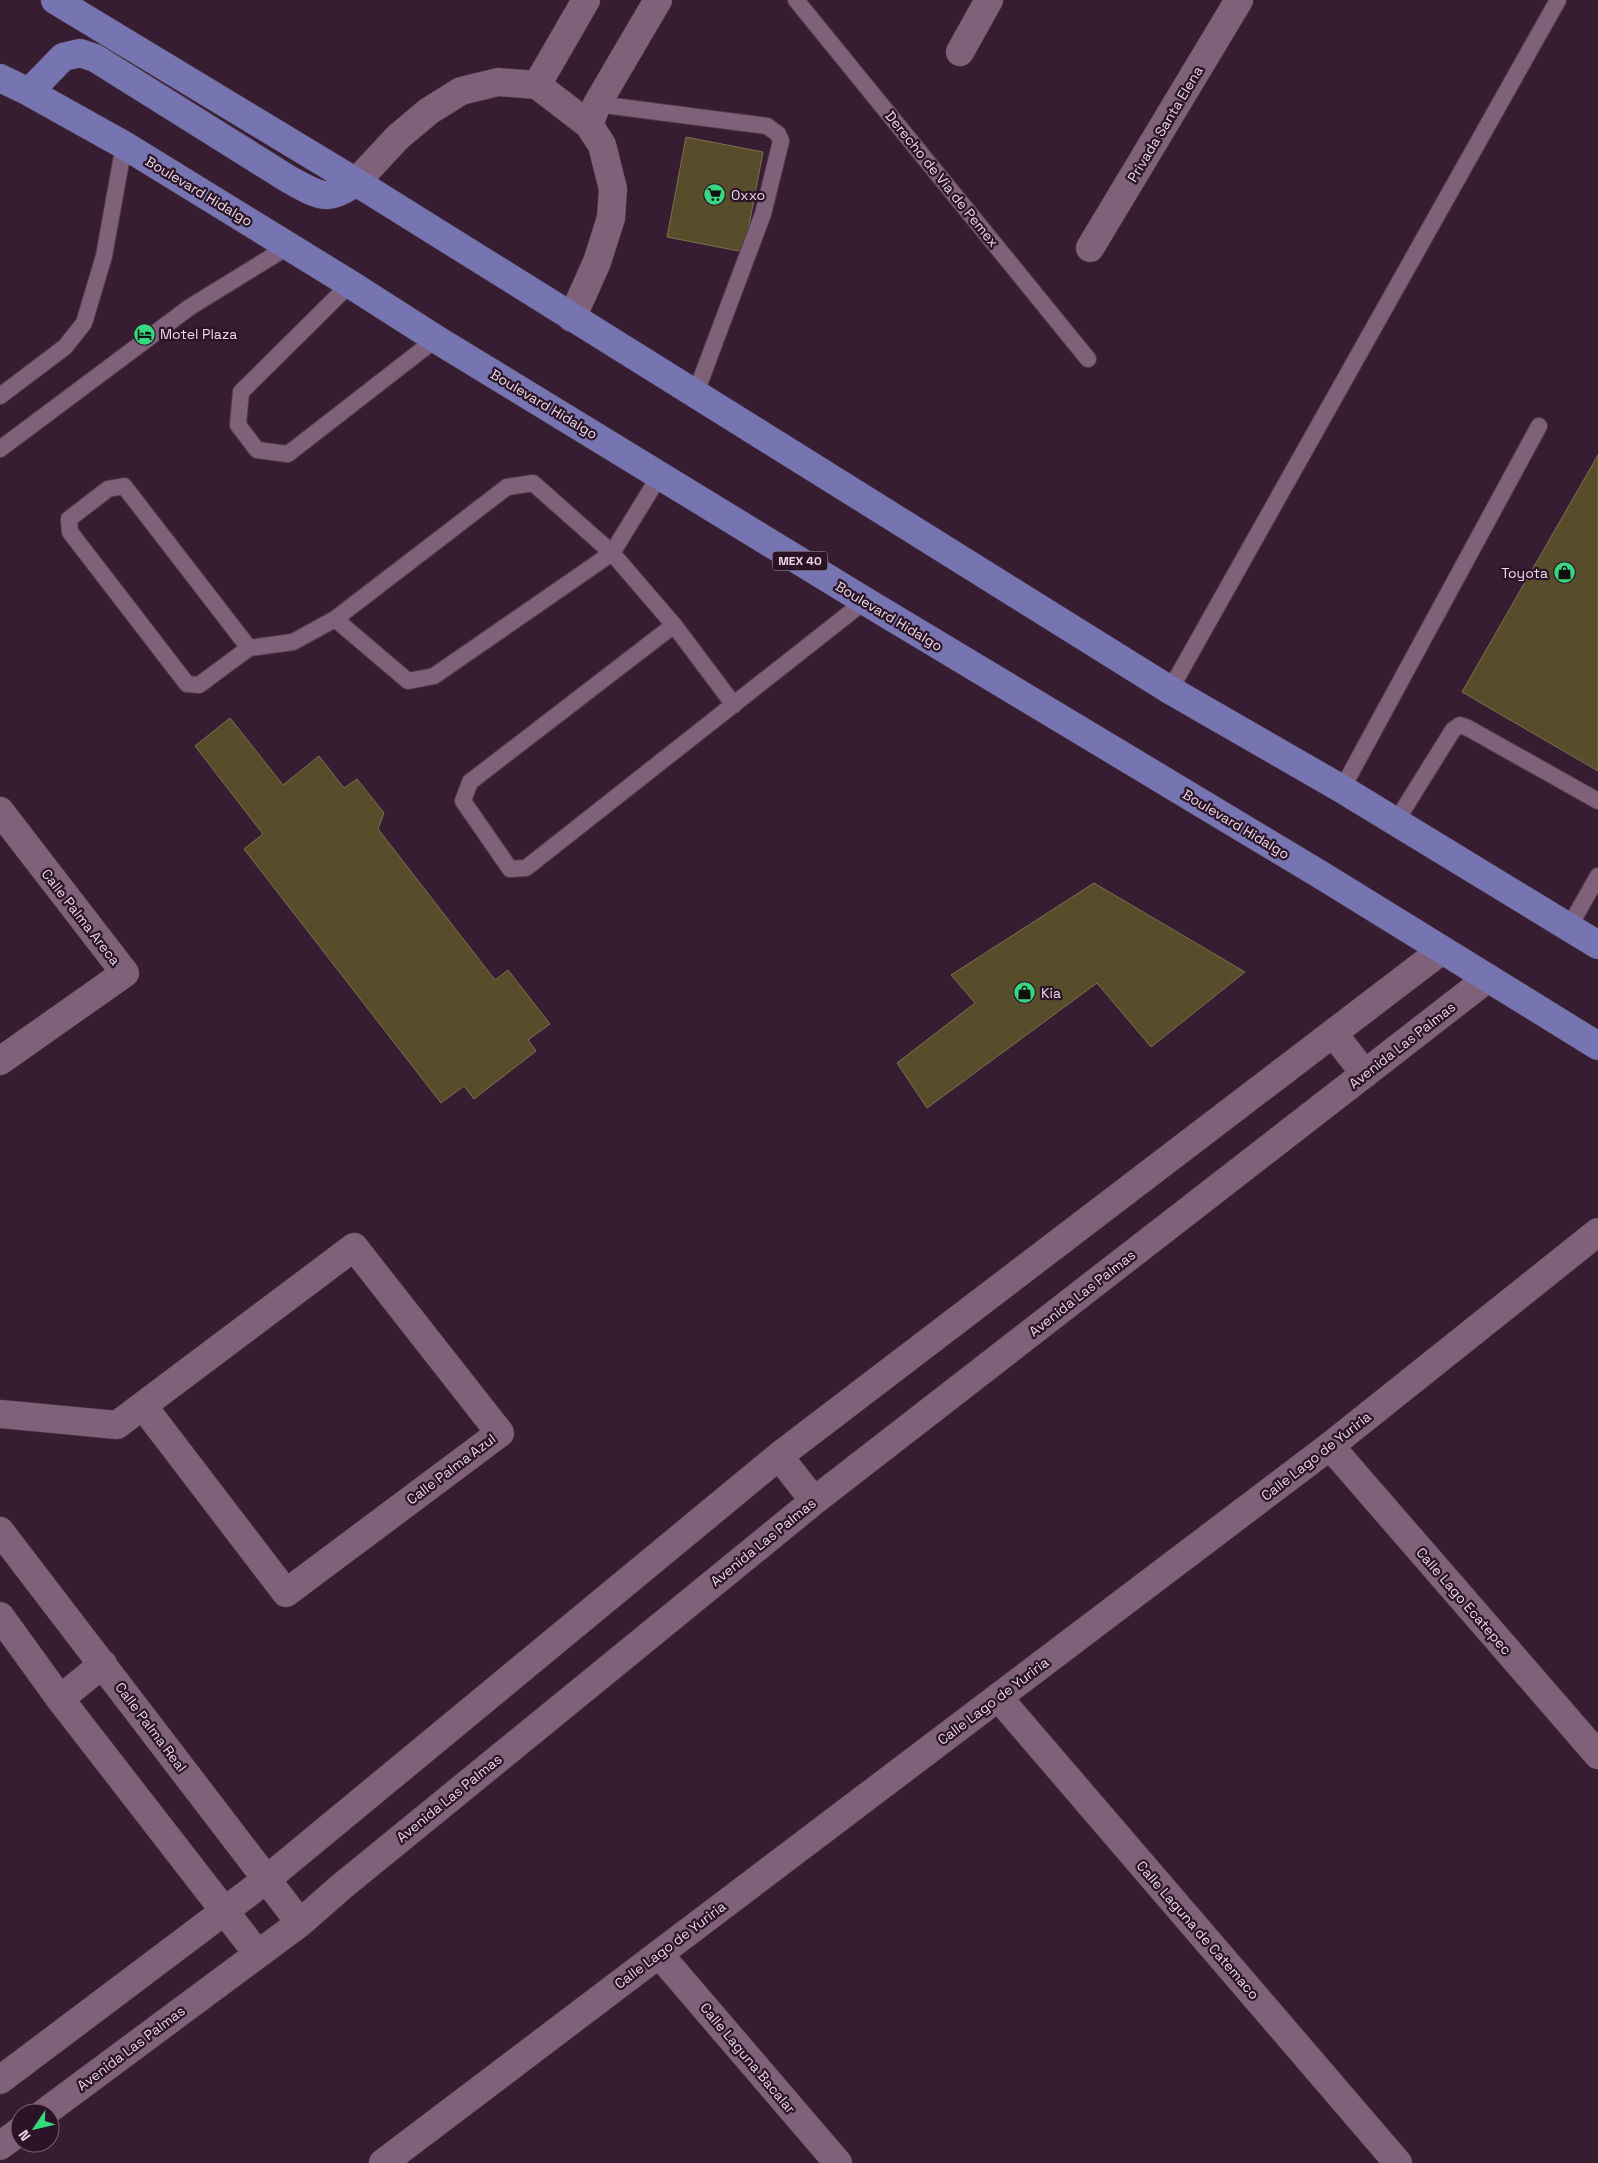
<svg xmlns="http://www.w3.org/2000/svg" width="1598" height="2163" viewBox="0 0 1598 2163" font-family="'Space Grotesk',sans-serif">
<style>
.building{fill:#574d2b;stroke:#7b714e}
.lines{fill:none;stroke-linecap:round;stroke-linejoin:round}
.lane-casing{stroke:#523d4f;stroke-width:18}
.street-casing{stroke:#523d4f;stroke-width:29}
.primary-casing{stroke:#523d4f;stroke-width:29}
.lane{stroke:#7f6179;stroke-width:16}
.street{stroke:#7f6179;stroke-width:28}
.primary{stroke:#7674b1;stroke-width:28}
.labels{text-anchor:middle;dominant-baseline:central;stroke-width:4.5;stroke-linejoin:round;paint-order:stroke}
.shield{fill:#2c1428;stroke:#b09dac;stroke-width:1}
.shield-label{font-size:12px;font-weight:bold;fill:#e9d8e5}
.street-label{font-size:14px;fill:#e9d8e5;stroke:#2c1428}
.poi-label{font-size:14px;fill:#e9d8e5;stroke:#2c1428;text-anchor:start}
</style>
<rect width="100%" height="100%" fill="#371d32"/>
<path class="building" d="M686,137L763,152L744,252L667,237Z
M1598,455V771L1462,692Z
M230,718L283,785L319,756L344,788L357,779L384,813L378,829L495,980L508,970L550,1024L528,1040L536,1051L474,1099L464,1086L441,1103L244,849L263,834L195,746Z
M1094,883L1245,972L1151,1047L1097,983L927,1108L897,1063L975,1003L951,975Z"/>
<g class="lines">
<defs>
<path id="lane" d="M796,0L1088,359
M597,104L767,126L778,134L781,141L763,214L695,395
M350,284L241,392L238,425L257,450L288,454L436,339
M0,396L65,347L84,323L104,256L124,145
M0,449L190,307L289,246
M335,619L408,681L434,676L612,553L660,475
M674,625L470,782L463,801L510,869L526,868L865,601
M249,648L124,486L108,489L69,519L70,532L187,684L199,685L249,648L293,642L335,619L507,487L533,483L612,553L674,625L734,705
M1170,690L1558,0
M1342,789L1539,426
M1395,823L1453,730L1460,725L1468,728L1598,801
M1569,927L1598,876"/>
<path id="street" d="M960,52L989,0
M537,85L586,0
M589,125L597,104L658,0
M356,182L398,137L429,111L461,91L498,82L537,85L589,125L602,145L613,189L611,218L597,262L572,318
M1090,248L1239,0
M0,811L125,973L0,1061
M1333,1033L1365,1074
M0,1414L117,1425L354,1247L500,1433L286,1593L143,1406
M1330,1446L1598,1755
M779,1456L814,1501
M0,1531L300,1923
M0,1616L60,1699L257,1953
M998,1697L1398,2163
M60,1699L103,1664
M659,1954L838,2163
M0,2080L267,1879L779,1456L1442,950
M44,2113L300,1923L341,1887L814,1501L1488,978
M0,2146L20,2131
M383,2163L1330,1446L1598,1232"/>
<path id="primary" d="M55,0L356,182L1170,690L1342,789L1598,945
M0,78L29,92L124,145L350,284L436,339L865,601L1321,875L1598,1046
M29,92L63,57L80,53L95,58L290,180C320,196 327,203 356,182"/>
</defs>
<use href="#lane" class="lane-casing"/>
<use href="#street" class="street-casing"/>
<use href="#primary" class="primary-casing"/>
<use href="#lane" class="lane"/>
<use href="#street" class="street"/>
<use href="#primary" class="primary"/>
</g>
<defs>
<symbol id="supermarket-disc" viewBox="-11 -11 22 22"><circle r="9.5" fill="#38d880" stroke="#2c1428"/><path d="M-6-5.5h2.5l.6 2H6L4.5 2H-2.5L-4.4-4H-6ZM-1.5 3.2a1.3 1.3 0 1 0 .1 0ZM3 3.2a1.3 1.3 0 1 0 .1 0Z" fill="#111"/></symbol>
<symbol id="hotel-disc" viewBox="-11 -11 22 22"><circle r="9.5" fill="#38d880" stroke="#2c1428"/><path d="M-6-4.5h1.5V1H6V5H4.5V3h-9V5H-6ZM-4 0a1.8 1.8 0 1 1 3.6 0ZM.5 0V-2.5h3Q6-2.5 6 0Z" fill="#111"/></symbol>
<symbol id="shop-disc" viewBox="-11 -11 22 22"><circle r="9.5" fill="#38d880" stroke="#2c1428"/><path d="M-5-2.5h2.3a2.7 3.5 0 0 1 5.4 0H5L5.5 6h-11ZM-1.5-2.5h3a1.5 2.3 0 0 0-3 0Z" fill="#111"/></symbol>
</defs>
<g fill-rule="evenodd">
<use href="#supermarket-disc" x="702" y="182" width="25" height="25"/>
<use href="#hotel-disc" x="132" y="322" width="25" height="25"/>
<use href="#shop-disc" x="1552" y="560" width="25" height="25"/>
<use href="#shop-disc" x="1012" y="980" width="25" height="25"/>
</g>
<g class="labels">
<rect class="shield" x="772.5" y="551.5" width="55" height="19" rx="4"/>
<g class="shield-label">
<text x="800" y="561">MEX 40</text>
</g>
<g class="street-label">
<text transform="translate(1165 124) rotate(-59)">Privada Santa Elena</text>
<text transform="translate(942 179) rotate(51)">Derecho de Via de Pemex</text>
<text transform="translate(199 191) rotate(31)">Boulevard Hidalgo</text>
<text transform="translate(544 404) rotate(31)">Boulevard Hidalgo</text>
<text transform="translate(889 616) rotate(31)">Boulevard Hidalgo</text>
<text transform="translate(1236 824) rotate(31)">Boulevard Hidalgo</text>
<text transform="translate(81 917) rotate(52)">Calle Palma Areca</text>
<text transform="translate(1402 1045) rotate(-38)">Avenida Las Palmas</text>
<text transform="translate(1082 1293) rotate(-38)">Avenida Las Palmas</text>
<text transform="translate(1316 1456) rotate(-38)">Calle Lago de Yuriria</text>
<text transform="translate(451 1469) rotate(-37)">Calle Palma Azul</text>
<text transform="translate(763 1542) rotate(-39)">Avenida Las Palmas</text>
<text transform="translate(1464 1601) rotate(49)">Calle Lago Ecatepec</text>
<text transform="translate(993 1701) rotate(-37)">Calle Lago de Yuriria</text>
<text transform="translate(151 1727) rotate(53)">Calle Palma Real</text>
<text transform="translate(449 1798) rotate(-39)">Avenida Las Palmas</text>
<text transform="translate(1198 1930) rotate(49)">Calle Laguna de Catemaco</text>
<text transform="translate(670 1945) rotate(-37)">Calle Lago de Yuriria</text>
<text transform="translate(131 2048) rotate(-37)">Avenida Las Palmas</text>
<text transform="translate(748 2058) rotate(50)">Calle Laguna Bacalar</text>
</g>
<g class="poi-label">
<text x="731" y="195">Oxxo</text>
<text x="160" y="334">Motel Plaza</text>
<text x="1548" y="573" text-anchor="end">Toyota</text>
<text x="1041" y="993">Kia</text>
</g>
</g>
<g transform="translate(35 2128) rotate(235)"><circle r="24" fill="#2c1428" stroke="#786274"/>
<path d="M0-4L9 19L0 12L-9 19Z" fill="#38d880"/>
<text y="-8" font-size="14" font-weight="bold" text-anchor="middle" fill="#e9d8e5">N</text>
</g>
</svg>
